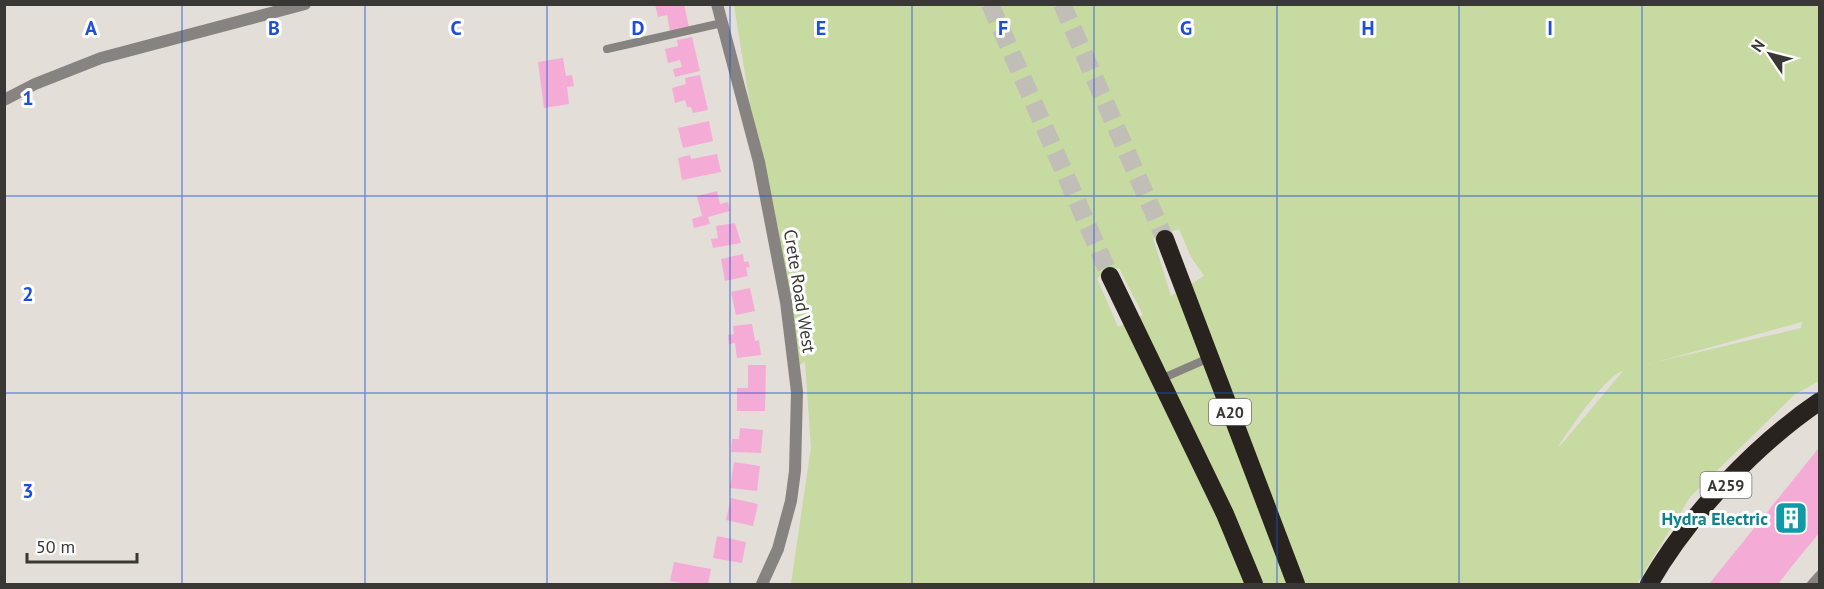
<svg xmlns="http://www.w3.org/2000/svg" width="1824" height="589" viewBox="0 0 1824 589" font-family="'PT Sans',sans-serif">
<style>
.green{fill:#c6daa1;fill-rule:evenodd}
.building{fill:#f4acd7}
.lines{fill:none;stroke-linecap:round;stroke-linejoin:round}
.highway-tunnel{stroke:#c1bdb7;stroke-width:18;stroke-dasharray:18 9;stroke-linecap:butt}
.lane{stroke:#878381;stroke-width:8}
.street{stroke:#878381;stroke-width:12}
.highway{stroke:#28231e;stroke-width:18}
.grid{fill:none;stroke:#1d4ed8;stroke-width:1.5;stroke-opacity:0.55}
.labels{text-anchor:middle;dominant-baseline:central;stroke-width:6;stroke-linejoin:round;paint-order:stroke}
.shield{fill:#fff;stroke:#757472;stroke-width:1.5}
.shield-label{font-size:16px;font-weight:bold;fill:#3a3835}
.street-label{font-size:18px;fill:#3a3835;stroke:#fff}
.culture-label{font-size:18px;font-weight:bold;fill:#0d838f;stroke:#fff;text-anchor:end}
.grid-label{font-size:20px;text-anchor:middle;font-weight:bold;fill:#1d4ed8;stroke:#fff;stroke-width:6;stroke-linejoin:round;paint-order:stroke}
</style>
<rect width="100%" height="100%" fill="#e3ded7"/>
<path class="green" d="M734,5H1819V381L1794,395L1690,497L1637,584H791L811,447L805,361L799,366L791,303L774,209L749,99ZM1179,229L1191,257L1204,276L1171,296L1153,238ZM1115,268H1119L1143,315L1118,327L1097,278ZM1802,322L1801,328L1648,364H1649ZM1623,371L1560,446H1559C1568,431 1607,374 1623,371Z"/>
<path class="building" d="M655,4H684L689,27L670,31L667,15L658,17Z
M692,37L700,71L675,77L673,69L682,67L680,60L668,63L665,49L678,46L677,40Z
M563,58L566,76L572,75L574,86L567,87L569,104L544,108L538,62Z
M700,75L708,110L693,113L691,107H687L685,100L675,103L672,88L686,84L685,78Z
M709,121L713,141L683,148L678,128Z
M717,154L721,172L682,180L678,158L690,155L691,159Z
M717,191L720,204L728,202L730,211L708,217L710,224L694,228L692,219L702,216L697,196Z
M735,223L741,243L713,248L711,239L718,238L716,226Z
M743,254L744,262L748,261L750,267L746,268L748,276L725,281L721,259Z
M750,288L755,311L736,315L731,292Z
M752,324L755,341L759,340L761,355L737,358L735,343L729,344L728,335L734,334L733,326Z
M748,365H766L765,411H737V388H748Z
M740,428L763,430L761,453L731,452L732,439H739Z
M1818,449L1820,451V532L1796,561L1778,584H1709Z
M734,462L760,466L757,491L730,488Z
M731,498L758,504L753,526L726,520Z
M717,536L746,542L742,563L713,558Z
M674,562L711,569L708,584H688L670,581Z"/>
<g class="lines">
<path class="highway-tunnel" d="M990,4L1110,276
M1062,4L1165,239"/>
<path class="lane" d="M607,49L722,23
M1161,379L1209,358
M1811,584L1820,574"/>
<path class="street" d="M717,4L759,162L786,302L797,392L795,471L791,501L778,549L762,584
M4,100L35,84L101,58L305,4"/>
<path class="highway" d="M1165,239L1296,584
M1110,276L1225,514L1254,584
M1649,584C1688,516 1755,445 1820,401"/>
</g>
<path class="grid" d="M182,4V584M365,4V584M547,4V584M730,4V584M912,4V584M1094,4V584M1277,4V584M1459,4V584M1642,4V584M4,196H1820M4,393H1820"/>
<defs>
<symbol id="building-square" viewBox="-11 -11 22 22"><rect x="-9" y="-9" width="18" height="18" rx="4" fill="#0f9aa8" stroke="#fff"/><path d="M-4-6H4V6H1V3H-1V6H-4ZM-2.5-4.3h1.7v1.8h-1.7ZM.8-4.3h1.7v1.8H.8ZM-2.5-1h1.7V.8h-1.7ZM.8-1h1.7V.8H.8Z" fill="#fff"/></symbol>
</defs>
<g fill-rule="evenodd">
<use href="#building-square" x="1772" y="499" width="38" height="38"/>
</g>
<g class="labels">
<g class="shield">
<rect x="1209" y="399" width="42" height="26" rx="4.5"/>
<rect x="1700.5" y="472" width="51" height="26" rx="4.5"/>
</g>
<g class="shield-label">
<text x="1230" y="412">A20</text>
<text x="1726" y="485">A259</text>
</g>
<g class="street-label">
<text transform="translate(800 291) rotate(81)">Crete Road West</text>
</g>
<g class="culture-label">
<text x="1768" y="518">Hydra Electric</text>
</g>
</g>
<g class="grid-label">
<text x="91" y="35">A</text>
<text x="274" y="35">B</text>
<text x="456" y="35">C</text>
<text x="638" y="35">D</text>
<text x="821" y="35">E</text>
<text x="1003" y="35">F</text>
<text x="1186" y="35">G</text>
<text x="1368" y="35">H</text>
<text x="1550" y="35">I</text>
<text x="28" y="105">1</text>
<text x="28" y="301">2</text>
<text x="28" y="498">3</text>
</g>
<rect width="1824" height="589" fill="none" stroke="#3a3835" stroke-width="12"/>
<g transform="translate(1770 54) rotate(305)" stroke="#ffffff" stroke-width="4.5" paint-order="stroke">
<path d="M0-4.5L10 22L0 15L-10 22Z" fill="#3a3835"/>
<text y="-9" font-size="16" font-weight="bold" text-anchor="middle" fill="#3a3835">N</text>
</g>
<path d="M27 553v9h110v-9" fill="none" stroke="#3a3835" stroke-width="3"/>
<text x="36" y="553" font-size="18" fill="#3a3835" stroke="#ffffff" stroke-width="4.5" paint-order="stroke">50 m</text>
</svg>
